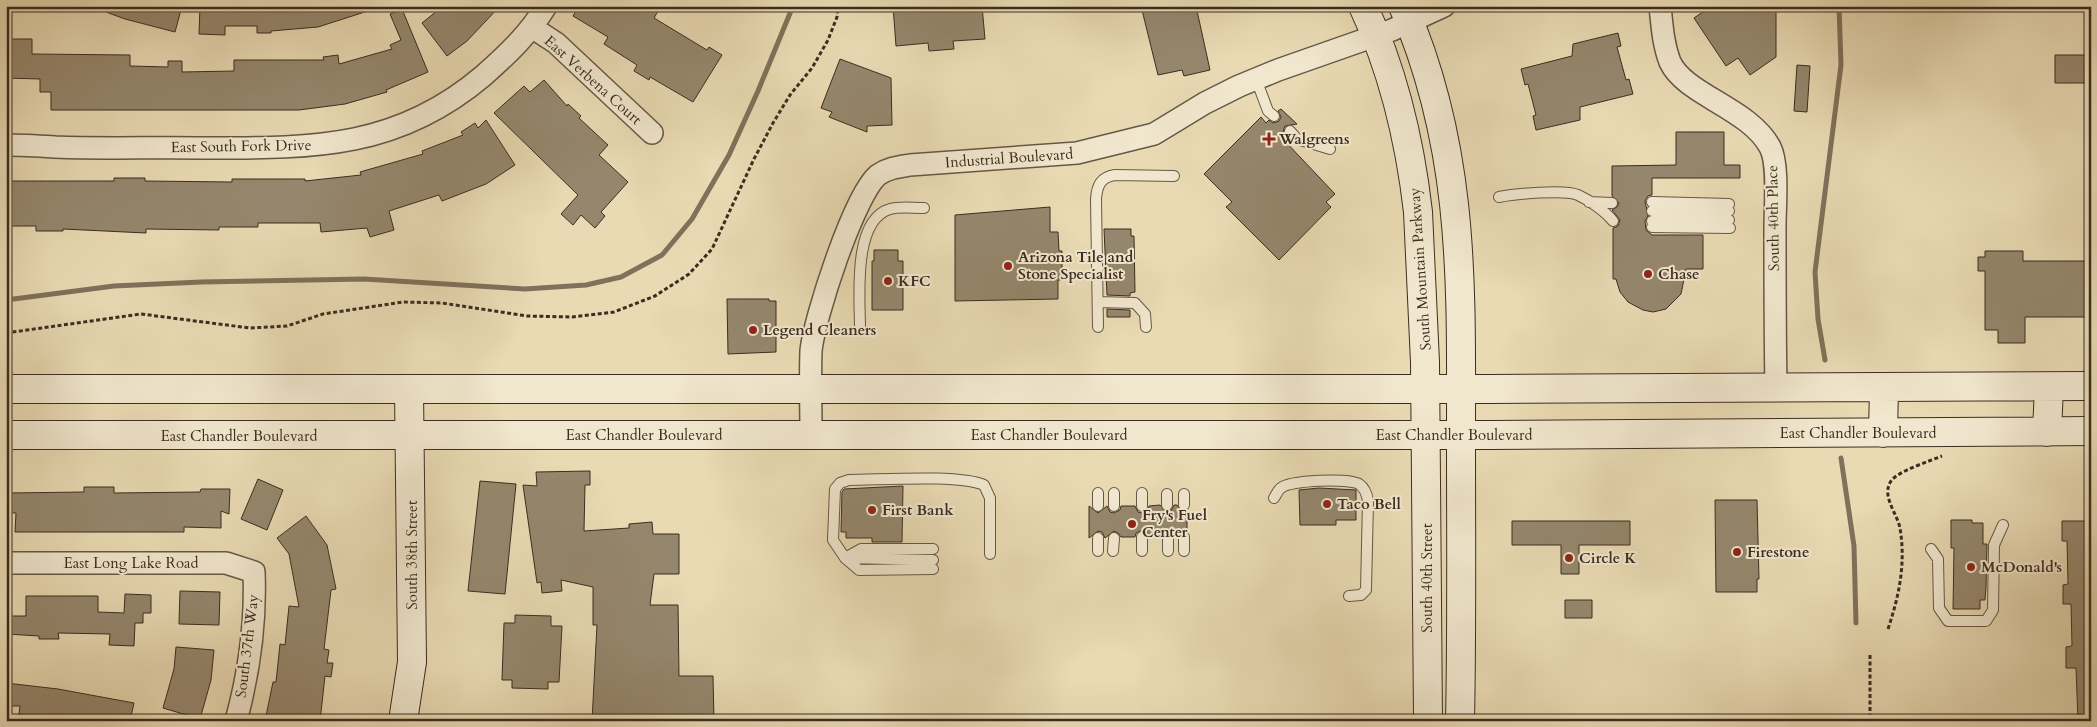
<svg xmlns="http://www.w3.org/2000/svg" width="2097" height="727" viewBox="0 0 2097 727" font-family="Cardo,serif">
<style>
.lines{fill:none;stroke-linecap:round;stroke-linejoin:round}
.stream{stroke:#80715b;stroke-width:5}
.building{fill:#95876d;stroke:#3b2d21}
.lane-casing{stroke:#665846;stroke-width:12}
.street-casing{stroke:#665846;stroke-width:24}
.secondary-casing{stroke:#3b2d21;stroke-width:30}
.path{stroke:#3b2d21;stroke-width:3;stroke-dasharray:4 2.5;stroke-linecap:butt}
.lane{stroke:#f1e7ce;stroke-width:10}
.street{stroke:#f1e7ce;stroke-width:21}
.secondary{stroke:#f1e7ce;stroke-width:28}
.poi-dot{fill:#8f2418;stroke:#f1e7ce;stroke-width:2}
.labels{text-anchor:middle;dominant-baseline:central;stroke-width:4;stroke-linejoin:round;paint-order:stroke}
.street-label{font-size:15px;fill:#3b2d21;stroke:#f1e7ce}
.poi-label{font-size:15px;font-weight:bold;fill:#3b2d21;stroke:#f1e7ce;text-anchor:start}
</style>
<rect width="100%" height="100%" fill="#e9dab3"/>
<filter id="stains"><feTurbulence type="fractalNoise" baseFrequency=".004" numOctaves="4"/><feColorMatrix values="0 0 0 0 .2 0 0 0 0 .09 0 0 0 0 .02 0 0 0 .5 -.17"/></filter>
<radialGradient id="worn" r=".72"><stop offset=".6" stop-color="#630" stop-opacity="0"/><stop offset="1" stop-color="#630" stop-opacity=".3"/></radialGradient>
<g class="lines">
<path class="stream" d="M6,300L114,286L201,282L364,279L525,289L586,285L621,277L662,255L692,219L729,155L758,91L793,6
M1825,360L1818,319L1815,272L1841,65L1839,6
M1841,458L1854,546L1856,623"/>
</g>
<path class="building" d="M95,6H182L175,32L125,19L95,8Z
M200,6H370L371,10L318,27L271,31V33H257V26H225V35L199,34Z
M443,6H500L467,41L447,56L422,23Z
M579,6H661L654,18L707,50L709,47L722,55L693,102L650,77L649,80L634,71L637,65L604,44L608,37L573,16Z
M893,6H982L985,39L953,41L954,49L929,51L928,43L896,46Z
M1141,6H1196L1210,70L1184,76L1182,70L1158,75Z
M1712,6H1776V57L1750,75L1738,58L1726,66L1694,18Z
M402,9L428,72L386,90L387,92L345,104L299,110H51V92H40V79L6,78V39H32V54L130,55V66L168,67V61H182V72L234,71V60H324L323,57L338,55L339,64L392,49L390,45L401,40L390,14Z
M1618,33L1621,46L1617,47L1626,80L1629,79L1633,94L1580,107V120L1536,130L1533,116L1536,115L1528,84L1525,85L1521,69L1572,56L1573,44Z
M2055,55H2091V83H2055Z
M840,59L891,78L892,125L867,126V132L829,117L832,112L821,108Z
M1797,65L1810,66L1807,112L1794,111Z
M544,80L567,106L568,104L581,116L579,118L608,145L599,155L628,182L601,212L605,216L595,228L581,215L573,225L561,214L578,195L494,113L524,86L530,92Z
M1281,109L1297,124L1285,126L1283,132L1285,136L1283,139L1335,194L1326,202L1331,207L1279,260L1226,207L1232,202L1204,174L1261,117L1266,123L1269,120L1273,123L1279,121L1281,117L1278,111Z
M486,120L515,165L486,184L442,201L439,195L389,211L394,230L370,237L367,228L321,232L320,223H258V227H219V230L146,229V233L63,229V231H36V226H6V181H114V178H145V181L232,182V179H305V181L361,175L360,172L423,154L422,151L463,135L461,132L475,123L478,128Z
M1676,132H1724V165H1740V178H1652V195L1648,196L1645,201L1648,216L1645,221L1646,230L1652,235H1703V269H1686L1681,294L1666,309L1653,312L1643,310L1628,302L1620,292L1616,279H1613V228L1618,226L1620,220L1612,210L1617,207L1619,203L1612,196V166L1676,165Z
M1050,207V232H1058L1059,251H1062V280H1058V299L955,301V215Z
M1104,229H1131V236H1134L1135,292L1130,293V296L1107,295Z
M874,250H898V261H903V310H872V261H874Z
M1985,251H2023V261H2091V317H2025V343H1998V330H1985V271H1978V257H1985Z
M727,299H769V301H776V352L728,354Z
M1107,309L1130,310V317H1107Z
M590,471V485H585L584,531L629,528V524L652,522L653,534H679V574H654L650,605H678L679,676H713L714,721H592L597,625H593V587L561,580L562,591L542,593L541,582L537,583L523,485L537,486L536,472Z
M258,479L283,490L267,530L241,519Z
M480,481L516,484L505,594L468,591Z
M903,486L902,542H872V538H846V532H841L842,492L844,489Z
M84,487H114V493L200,492L201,489H230L229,514L221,511V528L184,527V532H15L16,513H8V493L84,492Z
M1319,488L1356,490V520H1336V525H1300L1299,490Z
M1715,500H1757L1759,579H1757V592H1716Z
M1160,505L1167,512L1171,511L1174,505H1177L1181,511H1187V531H1180L1177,537L1168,530L1161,537H1149L1146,531L1142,530L1136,533L1135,537H1121L1118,533L1114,531L1105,538L1102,532L1098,531L1089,538V506L1098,513L1107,506L1110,512L1114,513L1120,510L1121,506H1135L1138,512L1142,513L1148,510L1149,506Z
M306,516L327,545L336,589L331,590L324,649L329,650L327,663H333L331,677L325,676L320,721H265L273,682H276L280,644L285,645L289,606L299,607L289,554L277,538Z
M1951,520H1972V523H1983V544H1987L1986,587L1985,600H1980V609H1953L1954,548H1951Z
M1512,521H1630V545H1579V574H1561V545H1512Z
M2062,521H2091V721H2078L2076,668H2066V647L2072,646L2071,604H2063V585L2068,584L2067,541H2062Z
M180,591L220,592L219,625L179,624Z
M125,594L151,595V613H143V623H135L134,646L109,645L110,634L58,633L59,639H39V636L6,634V616H26V596H98V612L124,613Z
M1565,600H1592V618H1565Z
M515,615L551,616V626H562L559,682H548V689L512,688V680H502L504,623H515Z
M176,647L214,650L211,680L200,719L163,708L174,669Z
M6,683L58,689L134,703L130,721H18L20,706H6Z"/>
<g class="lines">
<defs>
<path id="lane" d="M1256,79L1268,111L1274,116
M1290,131L1297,139L1330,149
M1499,197C1514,194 1565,189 1578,195C1589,200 1605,211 1613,221
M1589,202L1612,203
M1652,202L1729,204
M1652,211H1729
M1652,221L1729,220
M1652,227L1730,228
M1098,302L1135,303L1145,314L1146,327
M1098,327L1096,199C1097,185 1101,177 1115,175L1174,176
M860,329C860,299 852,220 890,209C900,206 913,208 924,208
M1114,493V506
M1142,493V506
M1167,494V505
M1184,494V505
M1274,498C1276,495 1278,490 1281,488C1290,480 1349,478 1359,484C1365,488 1367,494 1368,501L1366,590L1361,595L1349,596
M1098,506V493
M1142,537V551
M1168,537V551
M1184,537V551
M1931,549L1938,559L1939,608L1948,621H1986L1993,610L1994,545L2003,525
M1098,551V538
M1113,551L1114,538
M845,558L861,549H933
M846,558L933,560
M933,569L859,570L845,558L833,540L835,489L840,483L849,480C880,480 959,474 984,485L990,498V554"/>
<path id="street" d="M1660,6C1662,25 1663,44 1670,62C1685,95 1749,108 1770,147C1779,164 1775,206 1775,226C1775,280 1775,334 1776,388
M533,28L556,43L652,133
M6,145C23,145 39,146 55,147C105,149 156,147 206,148C313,148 397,149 483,76C508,54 529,34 546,6
M811,435C811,407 810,379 811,351C814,319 854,195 878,175C888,168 898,167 910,165L1077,153L1154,134L1205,103L1239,86L1278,70L1392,30L1444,6
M6,563H226L254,572C256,621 249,673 236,721"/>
<path id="secondary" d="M1363,6C1393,70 1410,142 1418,212L1425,362L1428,721
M1403,6C1466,151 1461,287 1461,441C1461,534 1462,628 1460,721
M6,389H1490L2091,386
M2047,432L2049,387
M1883,433L1884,388
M6,435H1490L2091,431
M403,721L412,662L409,389"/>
</defs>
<use href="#lane" class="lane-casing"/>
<use href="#street" class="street-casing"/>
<use href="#secondary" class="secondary-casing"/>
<path class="path" d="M6,333L141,314L250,328L287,326L323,314L403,302L442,303L527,316L572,317L614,312L655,296L689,274L712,249L754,159L773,123L790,95L812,68L828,40L837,17L838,6
M1888,629C1899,596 1906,564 1900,528C1897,513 1881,496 1891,481C1898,471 1930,461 1942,456
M1870,655V721"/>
<use href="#lane" class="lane"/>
<use href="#street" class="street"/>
<use href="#secondary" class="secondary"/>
</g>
<g class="poi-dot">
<path d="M1266.5 131.5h5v5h5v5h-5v5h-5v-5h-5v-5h5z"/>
<circle cx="1008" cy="266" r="5"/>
<circle cx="1648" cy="274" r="5"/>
<circle cx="888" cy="281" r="5"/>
<circle cx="753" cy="330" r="5"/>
<circle cx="1327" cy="504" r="5"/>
<circle cx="872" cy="510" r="5"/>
<circle cx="1132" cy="524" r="5"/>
<circle cx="1737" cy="552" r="5"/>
<circle cx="1569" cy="558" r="5"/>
<circle cx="1971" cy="567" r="5"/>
</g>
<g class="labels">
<g class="street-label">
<text transform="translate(593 80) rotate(42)">East Verbena Court</text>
<text transform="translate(241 146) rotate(-1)">East South Fork Drive</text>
<text transform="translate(1009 158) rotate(-4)">Industrial Boulevard</text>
<text transform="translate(1773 218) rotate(-91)">South 40th Place</text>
<text transform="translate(1420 269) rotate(-94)">South Mountain Parkway</text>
<text x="1858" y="433">East Chandler Boulevard</text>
<text x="644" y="435">East Chandler Boulevard</text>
<text x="1049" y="435">East Chandler Boulevard</text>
<text x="1454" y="435">East Chandler Boulevard</text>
<text x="239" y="436">East Chandler Boulevard</text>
<text transform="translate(412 555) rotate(-90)">South 38th Street</text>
<text x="131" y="563">East Long Lake Road</text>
<text transform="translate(1427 578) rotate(-90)">South 40th Street</text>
<text transform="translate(247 646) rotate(-83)">South 37th Way</text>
</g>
<g class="poi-label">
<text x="1279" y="139">Walgreens</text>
<text x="1018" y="257">Arizona Tile and<tspan x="1018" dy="17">Stone Specialist</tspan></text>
<text x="1658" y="274">Chase</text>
<text x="898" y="281">KFC</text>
<text x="763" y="330">Legend Cleaners</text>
<text x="1337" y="504">Taco Bell</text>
<text x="882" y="510">First Bank</text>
<text x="1142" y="515">Fry's Fuel<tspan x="1142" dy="17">Center</tspan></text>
<text x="1747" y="552">Firestone</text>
<text x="1579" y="558">Circle K</text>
<text x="1981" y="567">McDonald's</text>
</g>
</g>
<rect width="2097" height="727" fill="none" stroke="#e9dab3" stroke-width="25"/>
<rect x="8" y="8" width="2082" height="712" fill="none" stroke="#3b2d21" stroke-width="2.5"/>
<rect x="12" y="12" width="2072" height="702" fill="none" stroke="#3b2d21"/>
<rect width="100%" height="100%" filter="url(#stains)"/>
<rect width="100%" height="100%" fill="url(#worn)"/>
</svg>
